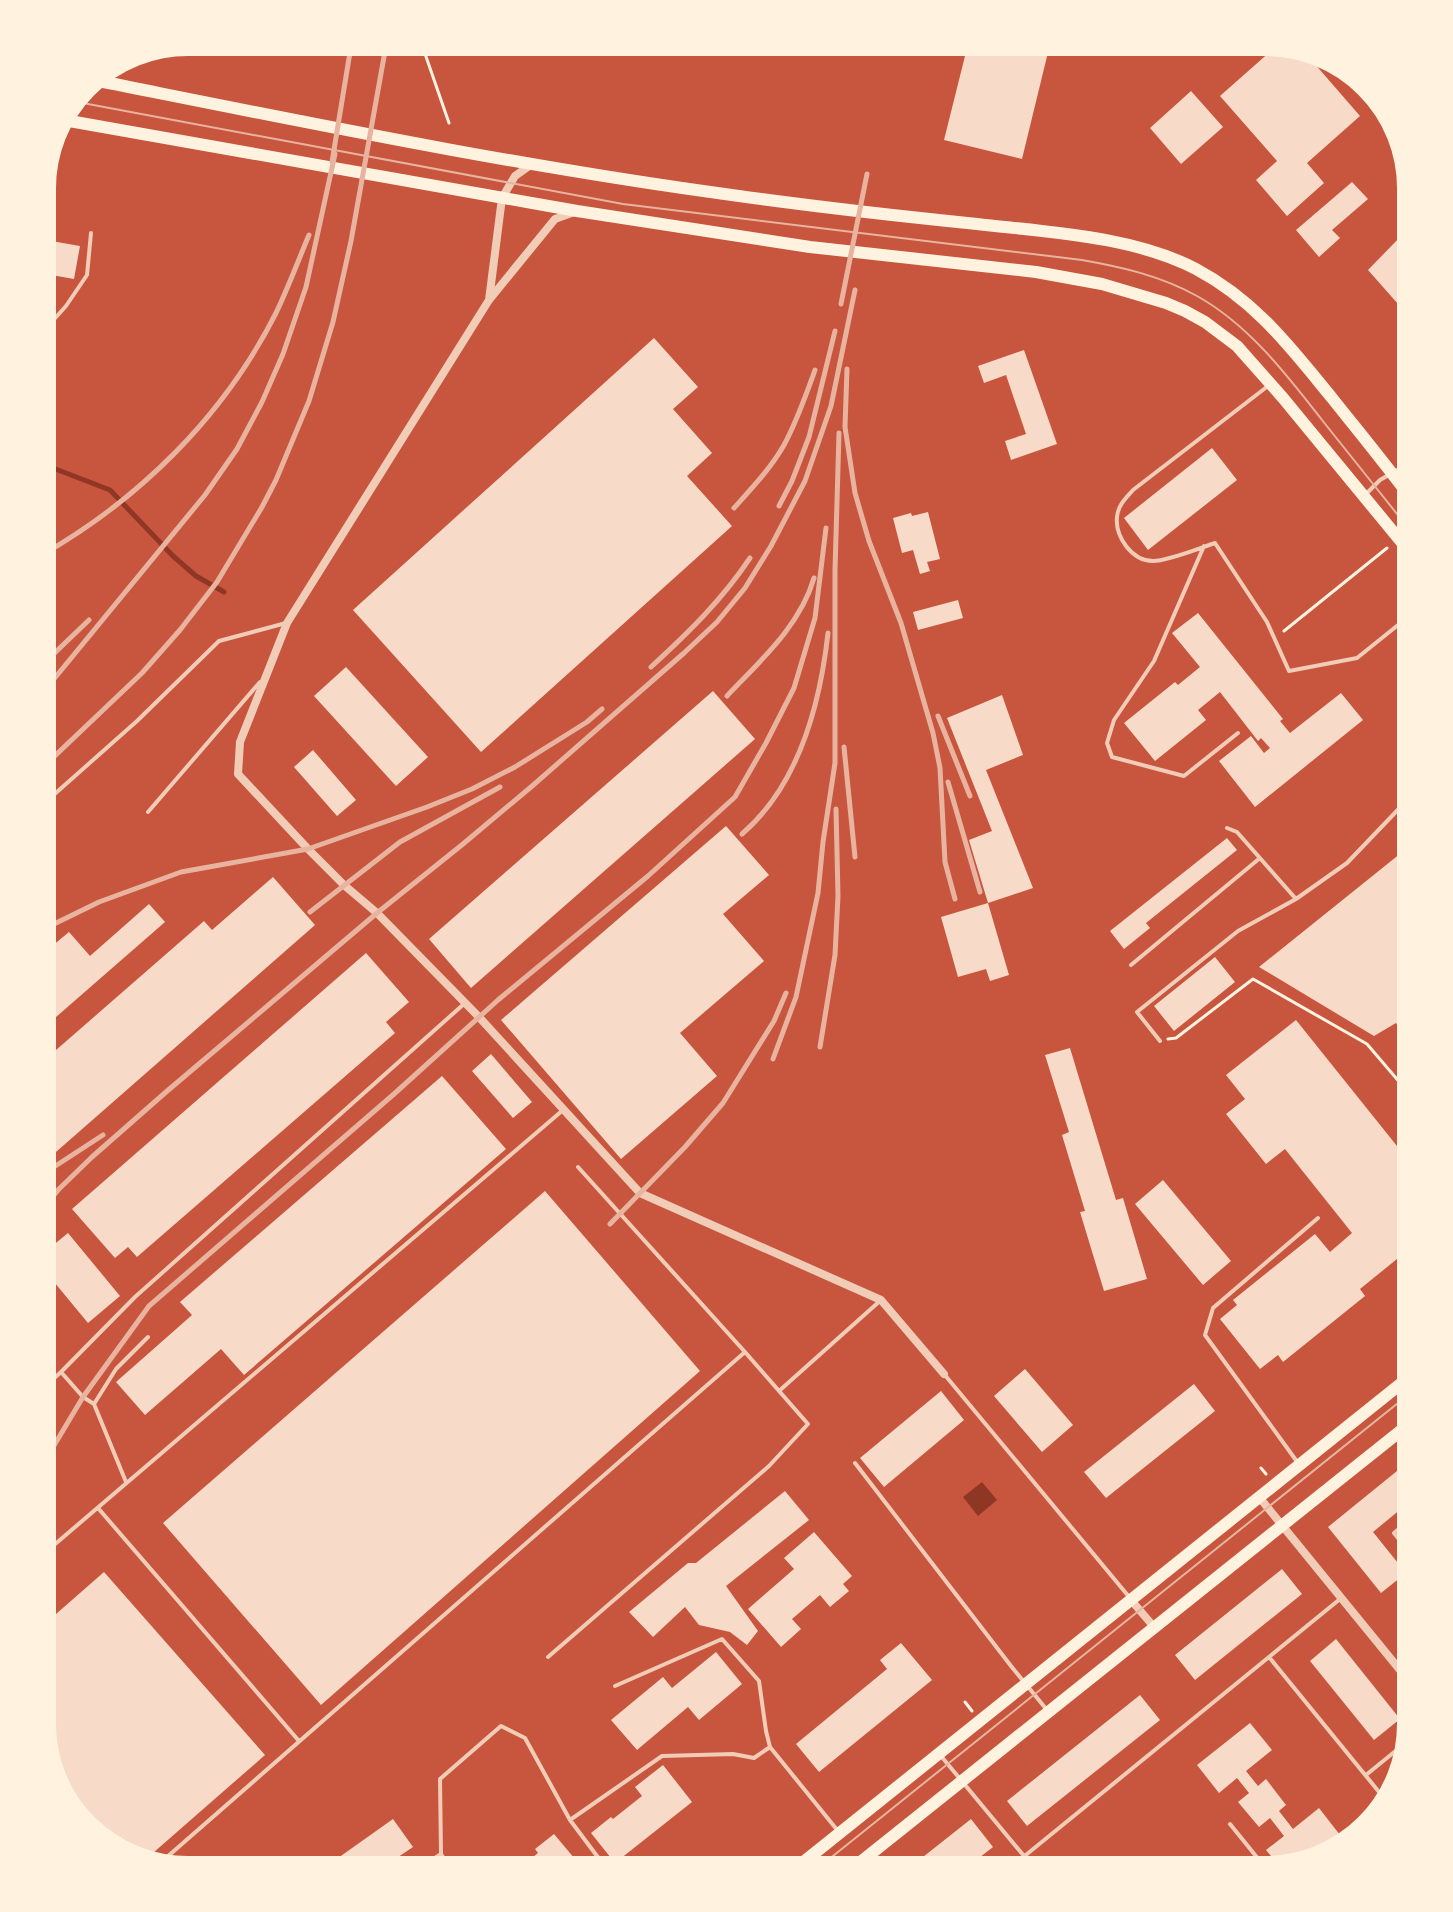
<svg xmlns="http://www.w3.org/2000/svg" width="1453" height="1912" viewBox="0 0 1453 1912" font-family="Lato,sans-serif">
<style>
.water{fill:#8f3625}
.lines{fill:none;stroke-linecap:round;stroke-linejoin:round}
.stream{stroke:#8f3625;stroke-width:5}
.building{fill:#f7dbc8}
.path{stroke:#fff3e0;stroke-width:3}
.service{stroke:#f1ccb7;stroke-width:4}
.minor{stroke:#f1ccb7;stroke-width:8}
.secondary{stroke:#fff3e0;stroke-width:12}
.tram{stroke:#e9b49f;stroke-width:2}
.rail{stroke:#e9b49f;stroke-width:5}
.rim{fill:none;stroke:#fff3e0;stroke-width:4}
</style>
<rect width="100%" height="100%" fill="#c8553d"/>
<path class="water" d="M982,1482L997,1500L978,1516L963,1497Z"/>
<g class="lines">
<path class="stream" d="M40,463L110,490L173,556L196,576L224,592"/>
</g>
<path class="building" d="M969,40H1051L1022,159L944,140Z
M1281,42L1301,48L1360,116L1307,163L1324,183L1287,216L1256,180L1277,161L1220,96Z
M1191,91L1223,127L1181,164L1150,128Z
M1352,182L1368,199L1332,230L1340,238L1319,257L1296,230Z
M1403,234L1413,245V321L1368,270Z
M40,239L80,246L74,279L40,273Z
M654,338L698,387L673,409L712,453L687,476L732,526L481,752L353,610Z
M1024,350L1057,444L1011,460L1005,441L1026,434L1006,375L984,383L978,366Z
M1212,448L1237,480L1148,550L1124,518Z
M928,512L940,559L927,562L930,571L920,574L913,550L902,553L893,518L911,513L912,516Z
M958,600L963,618L918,630L913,612Z
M1198,613L1283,719L1280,721L1290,733L1341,693L1363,720L1255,807L1219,761L1251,736L1264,753L1270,748L1261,738L1258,741L1220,692L1198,710L1206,720L1155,761L1124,723L1175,682L1178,685L1200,667L1172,633Z
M346,667L428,757L396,786L314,696Z
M713,691L755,739L471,988L429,939Z
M1002,695L1023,755L986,770L1033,888L988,903L969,840L992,831L947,718Z
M1413,705V730L1401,715Z
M313,750L356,800L337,816L294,767Z
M726,826L769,875L723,914L764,961L680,1033L717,1076L621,1159L501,1020Z
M1227,838L1237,850L1146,923L1150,928L1124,949L1110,931Z
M1406,849L1413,857V1045L1396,1023L1374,1036L1259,967Z
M273,877L315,925L40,1166V1064L204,921L212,930Z
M988,903L1009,975L990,981L986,969L958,977L941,917Z
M149,904L165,922L40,1031V956L69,932L90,956Z
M366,953L409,1002L386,1022L395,1033L137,1257L128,1247L115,1258L72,1209Z
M1215,957L1235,982L1174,1031L1154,1006Z
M1296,1020L1413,1166V1246L1360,1289L1365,1296L1283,1362L1278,1355L1260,1369L1220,1319L1237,1305L1233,1300L1315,1234L1330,1252L1352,1233L1285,1149L1266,1164L1226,1114L1245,1099L1226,1075Z
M1070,1048L1116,1200L1123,1198L1147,1279L1104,1291L1080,1212L1085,1211L1062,1135L1069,1132L1045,1055Z
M491,1054L532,1102L513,1118L472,1071Z
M442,1076L506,1149L244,1375L221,1349L145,1415L116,1382L192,1315L180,1302Z
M1163,1180L1231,1261L1203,1285L1135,1204Z
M545,1191L700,1371L321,1705L163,1523Z
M68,1233L120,1296L88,1323L40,1265V1256Z
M1025,1369L1073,1425L1042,1452L994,1396Z
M1194,1384L1215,1411L1106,1498L1084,1472Z
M941,1391L964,1420L884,1487L860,1458Z
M1413,1458V1499L1373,1532L1406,1573L1381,1593L1328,1527Z
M785,1491L809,1520L726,1586L758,1631L747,1645L730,1632L699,1625L685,1607L653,1637L629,1612L688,1563H696Z
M814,1532L852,1576L843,1584L849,1591L830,1607L820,1595L792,1619L801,1629L781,1647L748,1609L794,1569L784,1558Z
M1282,1569L1302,1594L1195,1680L1175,1655Z
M104,1572L265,1755L145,1860L115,1852L65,1806L40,1724V1628Z
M1413,1617V1638L1403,1625Z
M1336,1639L1400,1719L1374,1740L1310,1661Z
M901,1643L932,1680L819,1772L796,1744L887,1669L880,1660Z
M716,1652L742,1684L699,1720L688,1707L637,1750L611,1720L663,1677L672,1688Z
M1140,1695L1160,1720L1027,1826L1007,1801Z
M1250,1723L1272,1750L1246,1771L1258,1786L1266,1779L1286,1805L1279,1811L1293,1829L1319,1808L1340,1835L1311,1858L1280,1867L1266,1850L1284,1836L1270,1818L1259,1827L1238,1802L1249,1793L1237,1778L1219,1793L1197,1765Z
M663,1765L692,1802L615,1863L591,1833L611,1817L613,1819L642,1796L635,1787Z
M393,1819L413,1847L376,1872H348L338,1858Z
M971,1819L993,1847L961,1872H904Z
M554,1834L580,1865L572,1872H514L538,1853L535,1849Z"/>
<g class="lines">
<path class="path" d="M422,40V45L449,123
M1284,631L1387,548
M1168,1039L1176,1038L1253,979L1367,1044L1413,1098
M1261,1468L1266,1474
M965,1702L972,1711"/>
<path class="service" d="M1331,58L1378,110L1391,116
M40,335L66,306L87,275L91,233
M1268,386L1133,490C1126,498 1118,505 1117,517C1115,537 1132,561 1153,561C1168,561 1200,548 1215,543L1267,622L1289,671L1357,658L1413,613
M1366,494L1380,480L1413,461
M1204,546L1154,661L1114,720L1107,743L1112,757L1184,776L1238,733
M40,807L137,721L219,641L286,623
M148,812L260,682
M1227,828L1237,832L1296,899
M1131,965L1260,858
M1160,1041L1137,1012L1238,931L1296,899L1347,863L1413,794
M944,1374L1130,1598
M40,1391L61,1372
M779,1391L881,1300
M94,1404L116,1369L148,1337
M855,1463L1011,1666L1047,1710
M1298,1463L1205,1335L1213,1308L1318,1218
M126,1482L94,1404L83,1397L61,1372L135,1297L465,1003
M98,1508L299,1741
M40,1557L563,1110
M1413,1557L1394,1533L1413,1517
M1340,1599L1269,1657L1388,1803
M548,1657L769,1466L808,1424L745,1352
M615,1686L722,1639L759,1681L766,1731L770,1747L838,1831
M941,1756L1024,1856
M1366,1775L1409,1740
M570,1820L662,1756L733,1754L754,1758L770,1747
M1230,1824L1268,1871
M159,1864L745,1352L578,1167
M414,1872L441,1854
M452,1872L441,1854L440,1779L501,1726L525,1738L570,1820L609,1872
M1005,1872L1269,1657"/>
<path class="minor" d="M577,211L555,219L489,300L287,623L240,742L238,774L308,849L344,885L377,913L479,1017L640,1193L881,1300L944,1374
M489,300L502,198L515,176L532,164
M1259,1497L1413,1686
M1131,1600L1154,1627"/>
<path class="secondary" d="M89,79C305,122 521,167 739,196C818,207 898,216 977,224C1047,232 1133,236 1196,269C1256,301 1290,347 1332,398C1359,432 1387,466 1413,501
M58,119L577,211L810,247L1036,272L1102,284L1166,303L1185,311L1205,322L1237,346L1283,398L1413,556
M791,1872L1413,1374
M848,1872L1413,1421"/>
<path class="tram" d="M72,101L623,204L1082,260C1122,267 1161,276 1197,296C1249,325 1286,374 1322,420C1352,458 1383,496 1413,534
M813,1872L1413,1391"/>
<path class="rail" d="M332,162L352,40
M841,304L867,174
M847,369L845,427L855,493L869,541L901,623L933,733L940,768L945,862L955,899
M779,506L792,481L809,437L835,331
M734,508C752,488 771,468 784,445C797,421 806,395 815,370
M40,556C139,500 224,416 276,313C288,288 298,261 309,235
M40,667L89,620
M651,667C688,633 722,600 750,558
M40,696L205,495L237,449L262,402L283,354L306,287L335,154
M727,696C760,661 800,626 814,578
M938,716L970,796
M844,747L855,857
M40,770L142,673L180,630L217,582L262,507L276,480L309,401L333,322L351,241L387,40
M948,782L980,892
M742,834C799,785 820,705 828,633
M310,912L400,842L500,787
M40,934L52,925L99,902L181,872L308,849L427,807L472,789L515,767L587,722L602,709
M820,1047L835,955L838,896L836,809
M773,1059L796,997L818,893L823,842L835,763V570L839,433
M40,1176L103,1135
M40,1211L59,1189L92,1157L166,1092L377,913L463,844L531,787L684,653L717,622L745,588L771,546L805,481L831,406L855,290
M610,1224L685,1147L723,1103L774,1021L786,993
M40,1469L83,1397L149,1306L394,1094L498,1000L648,876L735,797L766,743L794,688L815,618L826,528"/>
</g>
<path d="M0 0H1453V1912H0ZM188 54H1265A134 134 0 0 1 1399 188V1724A134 134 0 0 1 1265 1858H188A134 134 0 0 1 54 1724V188A134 134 0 0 1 188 54Z" fill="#fff3e0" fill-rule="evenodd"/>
<path class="rim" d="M188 54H1265A134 134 0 0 1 1399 188V1724A134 134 0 0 1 1265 1858H188A134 134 0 0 1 54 1724V188A134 134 0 0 1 188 54Z"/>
</svg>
